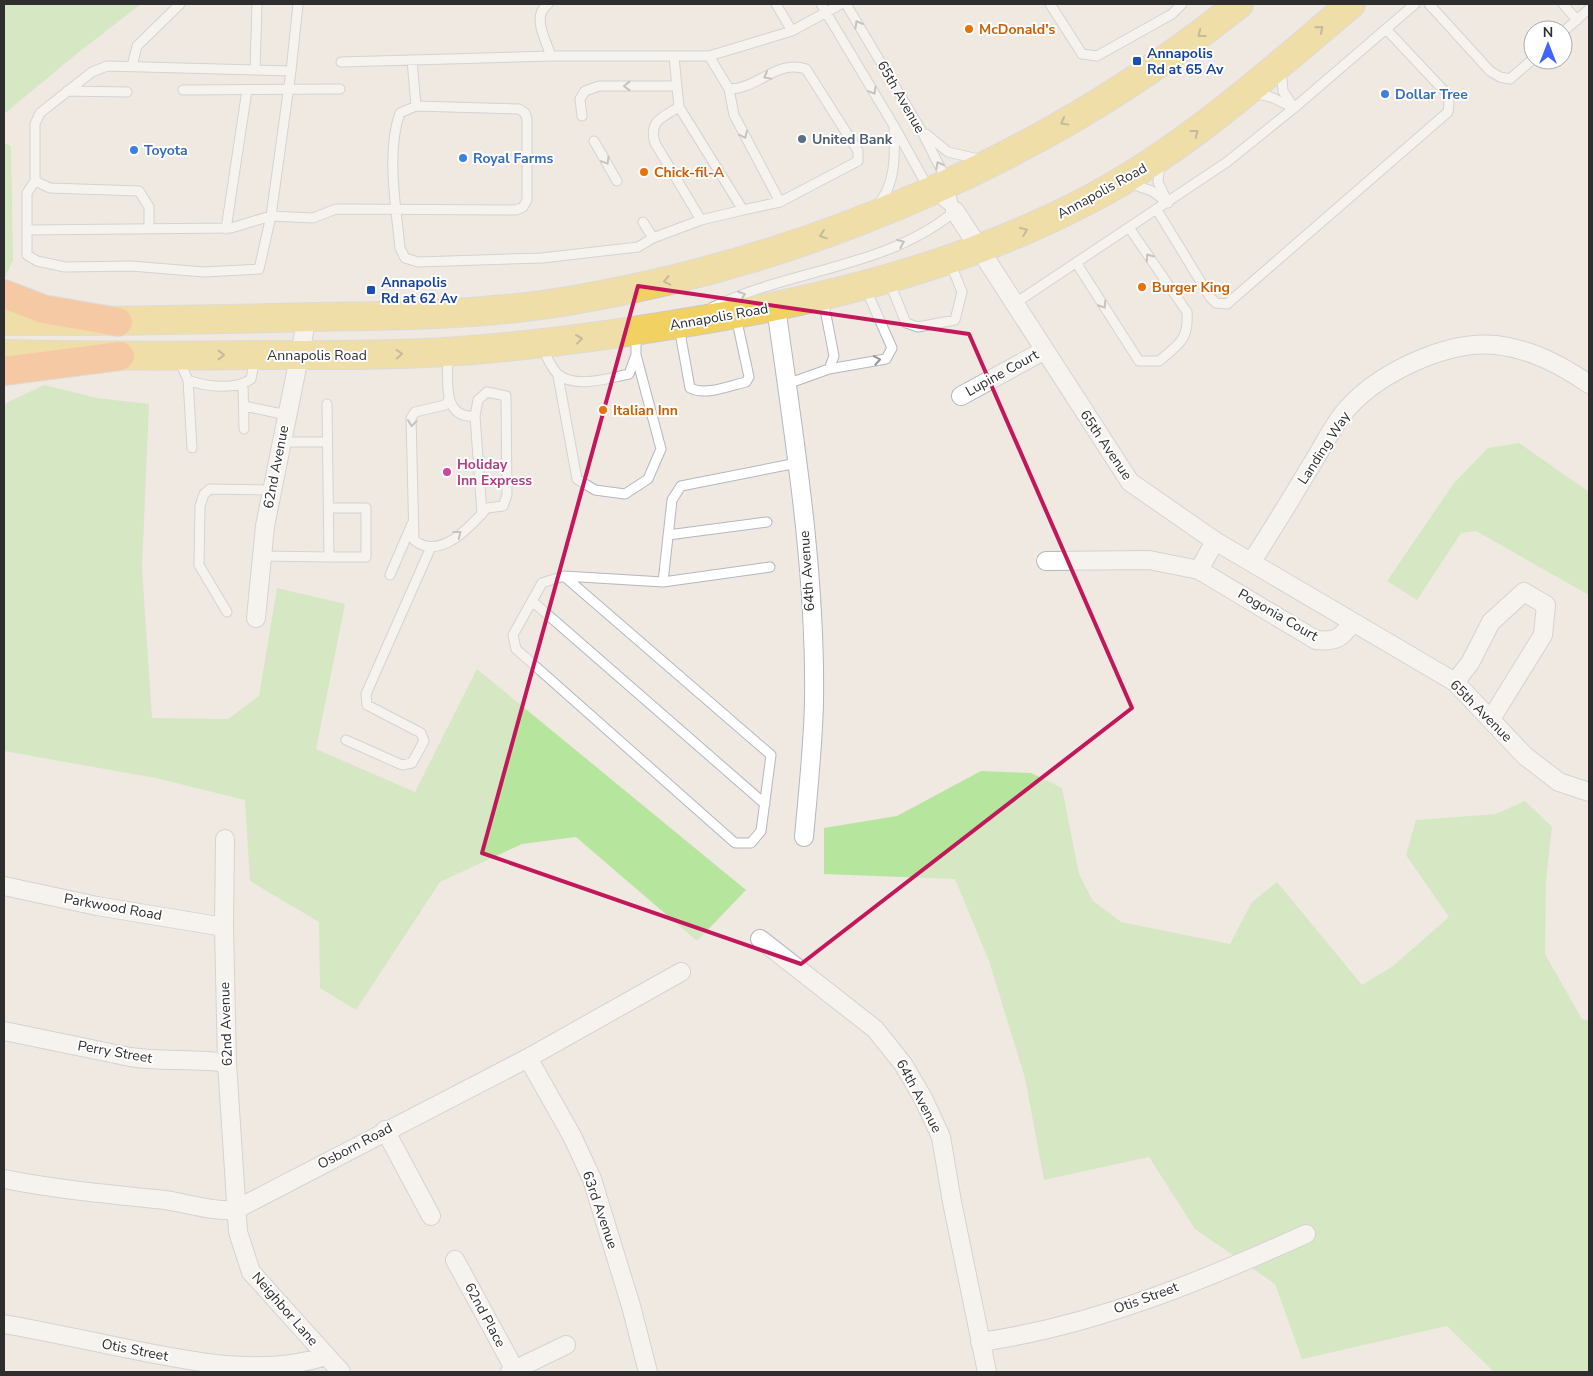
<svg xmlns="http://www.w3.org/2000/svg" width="1593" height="1376" viewBox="0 0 1593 1376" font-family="'Nunito Sans',sans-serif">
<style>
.green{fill:#b6e59e}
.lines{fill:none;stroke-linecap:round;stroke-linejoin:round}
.lane-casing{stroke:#b4b7c1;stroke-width:11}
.street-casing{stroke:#b4b7c1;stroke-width:20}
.primary-casing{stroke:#c9c9c9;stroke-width:30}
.highway-casing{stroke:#c9c9c9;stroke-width:30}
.lane{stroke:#fff;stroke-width:9}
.street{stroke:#fff;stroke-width:18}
.primary{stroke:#f2d163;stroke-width:28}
.highway{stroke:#ffa35c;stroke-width:28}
.oneway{stroke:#969696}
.oneway2{stroke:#908048}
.marked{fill:none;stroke:#c2185b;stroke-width:4;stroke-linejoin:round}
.food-dot{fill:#e8710a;stroke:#fff;stroke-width:2}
.transit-dot{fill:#1a4fb4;stroke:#fff;stroke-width:2}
.shop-dot{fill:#3f7fe0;stroke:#fff;stroke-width:2}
.service-dot{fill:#5c6f8a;stroke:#fff;stroke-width:2}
.hotel-dot{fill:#d1479c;stroke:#fff;stroke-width:2}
.labels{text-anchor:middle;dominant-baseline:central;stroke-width:4;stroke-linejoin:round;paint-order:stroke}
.food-label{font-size:14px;font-weight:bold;fill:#c56008;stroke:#fff;text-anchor:start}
.transit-label{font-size:14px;font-weight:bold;fill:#164399;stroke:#fff;text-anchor:start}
.shop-label{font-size:14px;font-weight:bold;fill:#366cbe;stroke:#fff;text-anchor:start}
.street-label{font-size:14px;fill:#2e2e2e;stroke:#fff}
.service-label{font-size:14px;font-weight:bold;fill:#4e5e75;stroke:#fff;text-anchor:start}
.hotel-label{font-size:14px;font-weight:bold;fill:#b23c85;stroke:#fff;text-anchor:start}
</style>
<rect width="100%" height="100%" fill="#efe9e1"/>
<path class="green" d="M4,4H141L74,56L4,114Z
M4,142L11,147L13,260L4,279Z
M44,385L97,398L149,404L142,568L152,718L228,719L259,696L277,588L345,604L316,749L415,792L477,669L746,890L697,941L576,837L522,844L440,882L356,1010L320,988L319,922L250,881L245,800L156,778L4,751V404Z
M1519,443L1589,492V595L1476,531L1461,533L1417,600L1387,581L1454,483L1488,448Z
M981,771L1031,773L1062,788L1079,874L1093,901L1121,922L1230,944L1252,902L1277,882L1362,985L1393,966L1449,917L1406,855L1416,820L1496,814L1525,801L1552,827L1546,880L1545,954L1582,1019L1589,1021V1372H1494L1447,1326L1302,1359L1275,1284L1195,1229L1149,1157L1044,1180L1025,1078L989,961L955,879L824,874V828L897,816Z"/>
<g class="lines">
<defs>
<path id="lane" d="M548,4C531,16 546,40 551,56
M776,4L792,31
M821,4L894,126L930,191L955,211
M846,4L921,130L948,183L955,211
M1050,4L1082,54L1097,56L1172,14L1182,4
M1429,4L1490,71L1500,77L1510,79L1533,59
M1563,4L1577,20
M1563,32L1589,9
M709,56L729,89L734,115L780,202
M674,57L679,107L743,210L780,202L858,161V151L806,69C777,59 758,89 729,89
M412,60L416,106L400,113C386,151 396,207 400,248L405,258L418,262L542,258L638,247L653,238L701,220L743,210
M341,62L551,56H709L792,31L841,4
M107,66L291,71L271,216L259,269L204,272L131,266L65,267L37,261L27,255V193L35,181V124L40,113L92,72Z
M132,66L137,46L180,4
M255,69L257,4
M291,71L298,4
M183,90L340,89
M67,91L127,92
M1253,93L1271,97L1294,108L1283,91L1281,69
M679,107C663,117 648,121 655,143L701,220
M582,116L580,99L585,91L599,86H675
M926,134L948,152L978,159
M594,141L617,181
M35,181L50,188L139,191L149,207V229
M1129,183L1152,191L1168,203L1158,182L1160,162
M876,206C896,187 895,154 894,129
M1157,210L1210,297L1216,303L1227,304L1448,112L1449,104L1447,94L1386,29
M643,222L653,238
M226,229L247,90
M27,230L231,228L271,216L313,218L336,209L516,210L523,207L527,200V119L525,113L519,109L416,106
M1077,264L1139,361H1159C1179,344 1189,340 1187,312L1130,229
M889,281L906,323L918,327L955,320L962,292L950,262
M1014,304L1227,162L1294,108L1415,4
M713,307C791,269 887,268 955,211
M679,327L690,388C705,396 729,386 746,382L749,377L736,317
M541,346C546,354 552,371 560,376C579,388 609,378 629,374L636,355V332
M448,355C448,378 441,419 475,416
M179,360L188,380C205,387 237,390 251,379L255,357
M829,369L886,359L892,348L865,287
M558,376L577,479L595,490L625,494L648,479L661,449L636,355
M188,380L192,448
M787,384L829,369L834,356L823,299
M243,385L244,429
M448,401L445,405L415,412L411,418L414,540C440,561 470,527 487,508L503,506L507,495L506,396L487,392L478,400L475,416L482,514
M244,406L287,415
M281,442H327
M328,508H366V557H329
M668,535L767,522
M262,556L329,557L327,404
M390,575L412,524
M564,576L771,755L761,831L751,843H735L516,649L513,635L542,583L564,576L663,582L672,500L681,486L797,463
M663,582L770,567
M532,601L765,804
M227,612L199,565L200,506L204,494L210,489L272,490
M346,740L402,765L412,763L424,741L421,733L367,705L366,694L431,547"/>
<path id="street" d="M955,211L1130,482L1215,541L1455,682L1525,756L1559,782L1589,792
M776,307C794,437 816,570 814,702C813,747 808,792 804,837
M961,396L1043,351
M1046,561L1149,560L1199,570L1316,640C1337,642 1341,638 1353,622
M1252,561C1272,530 1291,499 1310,467C1321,450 1330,431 1342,415C1373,375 1445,340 1496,345C1531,349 1561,365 1589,384
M1199,570L1215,541
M256,618L265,526L307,318
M1455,682L1470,663L1491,622L1524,592L1546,605L1543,635L1491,719
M225,839L224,927L227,1063L238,1232L251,1272L341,1372
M4,886L97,906L224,927
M760,939L875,1029L903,1064L923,1098L941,1137L952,1202L987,1372
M4,1031L130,1057C162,1062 195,1058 227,1063
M528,1058L572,1136L592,1179L631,1306L648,1372
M385,1130L431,1216
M4,1179C54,1189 105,1194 156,1199C182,1201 209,1212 235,1210L528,1058L681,972
M455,1260L515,1370
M4,1324C49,1332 94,1342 139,1351C200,1363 265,1376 326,1356
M980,1342C1094,1326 1202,1281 1306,1234
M510,1372L566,1345"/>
<path id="primary" d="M4,321C107,321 209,320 312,317C398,316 484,315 568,301C811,260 1047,158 1239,4
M4,354C90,356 177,356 263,355C324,355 384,356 444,352C540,346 635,332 730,315C855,292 979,258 1092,198C1188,147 1269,73 1351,4"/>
<path id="highway" d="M4,294L43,309L118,322
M4,371L120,356"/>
</defs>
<use href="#lane" class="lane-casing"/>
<use href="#street" class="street-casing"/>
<use href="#primary" class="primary-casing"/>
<use href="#highway" class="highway-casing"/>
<use href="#lane" class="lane"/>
<use href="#street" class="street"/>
<use href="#primary" class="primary"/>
<use href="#highway" class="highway"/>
</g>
<defs><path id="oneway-chevron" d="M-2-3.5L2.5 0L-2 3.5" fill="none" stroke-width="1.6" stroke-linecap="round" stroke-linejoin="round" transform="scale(1.25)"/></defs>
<g class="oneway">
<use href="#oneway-chevron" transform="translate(858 24) rotate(-120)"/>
<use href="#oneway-chevron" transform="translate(767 76) rotate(151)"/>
<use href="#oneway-chevron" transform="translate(627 86) rotate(180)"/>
<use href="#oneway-chevron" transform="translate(873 91) rotate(59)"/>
<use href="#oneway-chevron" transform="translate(744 135) rotate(64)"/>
<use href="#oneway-chevron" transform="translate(606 161) rotate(59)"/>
<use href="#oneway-chevron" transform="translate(939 165) rotate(-118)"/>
<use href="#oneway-chevron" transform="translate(901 243) rotate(-22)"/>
<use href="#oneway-chevron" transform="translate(1149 257) rotate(-125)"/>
<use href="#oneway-chevron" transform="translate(742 295) rotate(-21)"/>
<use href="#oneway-chevron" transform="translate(1103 305) rotate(57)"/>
<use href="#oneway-chevron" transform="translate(877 360) rotate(-10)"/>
<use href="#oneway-chevron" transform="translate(412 423) rotate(96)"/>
<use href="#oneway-chevron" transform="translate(458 534) rotate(-38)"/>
</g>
<g class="oneway2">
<use href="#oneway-chevron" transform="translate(1320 29) rotate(-39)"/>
<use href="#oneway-chevron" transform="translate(1201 34) rotate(142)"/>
<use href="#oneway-chevron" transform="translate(1064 122) rotate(151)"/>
<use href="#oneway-chevron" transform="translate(1195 133) rotate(-38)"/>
<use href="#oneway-chevron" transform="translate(1024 231) rotate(-22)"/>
<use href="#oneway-chevron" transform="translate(823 235) rotate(161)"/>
<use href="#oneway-chevron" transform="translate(667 281) rotate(167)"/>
<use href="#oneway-chevron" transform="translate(579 339) rotate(-7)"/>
<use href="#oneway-chevron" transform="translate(399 354) rotate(-3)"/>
<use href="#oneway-chevron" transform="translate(221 355)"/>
</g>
<path d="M0 0H1593V1376H0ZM638,286L969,334L1132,708L801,964L482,853Z" fill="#efe9e1" fill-opacity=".55" fill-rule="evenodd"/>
<path class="marked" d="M638,286L969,334L1132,708L801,964L482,853Z"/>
<g class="food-dot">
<circle cx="969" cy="29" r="5"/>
<circle cx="644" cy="172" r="5"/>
<circle cx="1142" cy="287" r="5"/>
<circle cx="603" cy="410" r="5"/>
</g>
<g class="transit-dot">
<rect x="1132" y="56" width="10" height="10" rx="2.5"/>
<rect x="366" y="285" width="10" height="10" rx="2.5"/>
</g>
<g class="shop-dot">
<circle cx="1385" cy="94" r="5"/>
<circle cx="134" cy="150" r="5"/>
<circle cx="463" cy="158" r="5"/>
</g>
<circle class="service-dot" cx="802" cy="139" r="5"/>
<circle class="hotel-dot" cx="447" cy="472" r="5"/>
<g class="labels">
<g class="food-label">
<text x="979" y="29">McDonald's</text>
<text x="654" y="172">Chick-fil-A</text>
<text x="1152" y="287">Burger King</text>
<text x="613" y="410">Italian Inn</text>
</g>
<g class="transit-label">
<text x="1147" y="53">Annapolis<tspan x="1147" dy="16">Rd at 65 Av</tspan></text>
<text x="381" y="282">Annapolis<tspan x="381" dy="16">Rd at 62 Av</tspan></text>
</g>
<g class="shop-label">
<text x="1395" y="94">Dollar Tree</text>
<text x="144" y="150">Toyota</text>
<text x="473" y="158">Royal Farms</text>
</g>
<g class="street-label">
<text transform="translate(901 97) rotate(60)">65th Avenue</text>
<text transform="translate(1102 191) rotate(-29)">Annapolis Road</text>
<text transform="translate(719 317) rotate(-10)">Annapolis Road</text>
<text x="317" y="355">Annapolis Road</text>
<text transform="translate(1002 373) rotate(-29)">Lupine Court</text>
<text transform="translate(1106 445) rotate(56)">65th Avenue</text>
<text transform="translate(1324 448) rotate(-57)">Landing Way</text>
<text transform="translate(276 467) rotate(-79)">62nd Avenue</text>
<text transform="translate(807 571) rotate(-94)">64th Avenue</text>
<text transform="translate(1278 615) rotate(30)">Pogonia Court</text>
<text transform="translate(1481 711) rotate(45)">65th Avenue</text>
<text transform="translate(113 907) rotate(10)">Parkwood Road</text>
<text transform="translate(226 1024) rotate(-92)">62nd Avenue</text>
<text transform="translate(115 1052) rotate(10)">Perry Street</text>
<text transform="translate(919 1096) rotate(62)">64th Avenue</text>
<text transform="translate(355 1146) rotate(-28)">Osborn Road</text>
<text transform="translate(600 1210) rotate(71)">63rd Avenue</text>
<text transform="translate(1146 1298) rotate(-20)">Otis Street</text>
<text transform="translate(285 1309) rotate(49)">Neighbor Lane</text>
<text transform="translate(485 1315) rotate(62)">62nd Place</text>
<text transform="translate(135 1350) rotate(11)">Otis Street</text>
</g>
<g class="service-label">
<text x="812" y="139">United Bank</text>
</g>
<g class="hotel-label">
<text x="457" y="464">Holiday<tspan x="457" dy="16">Inn Express</tspan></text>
</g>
</g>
<rect width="1593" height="1376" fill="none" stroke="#2e2e2e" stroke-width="10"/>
<g transform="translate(1548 45)"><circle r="24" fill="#ffffff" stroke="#ababab"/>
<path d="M0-4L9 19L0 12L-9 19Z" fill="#4264fb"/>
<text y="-8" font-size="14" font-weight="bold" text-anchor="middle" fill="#2e2e2e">N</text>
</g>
</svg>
